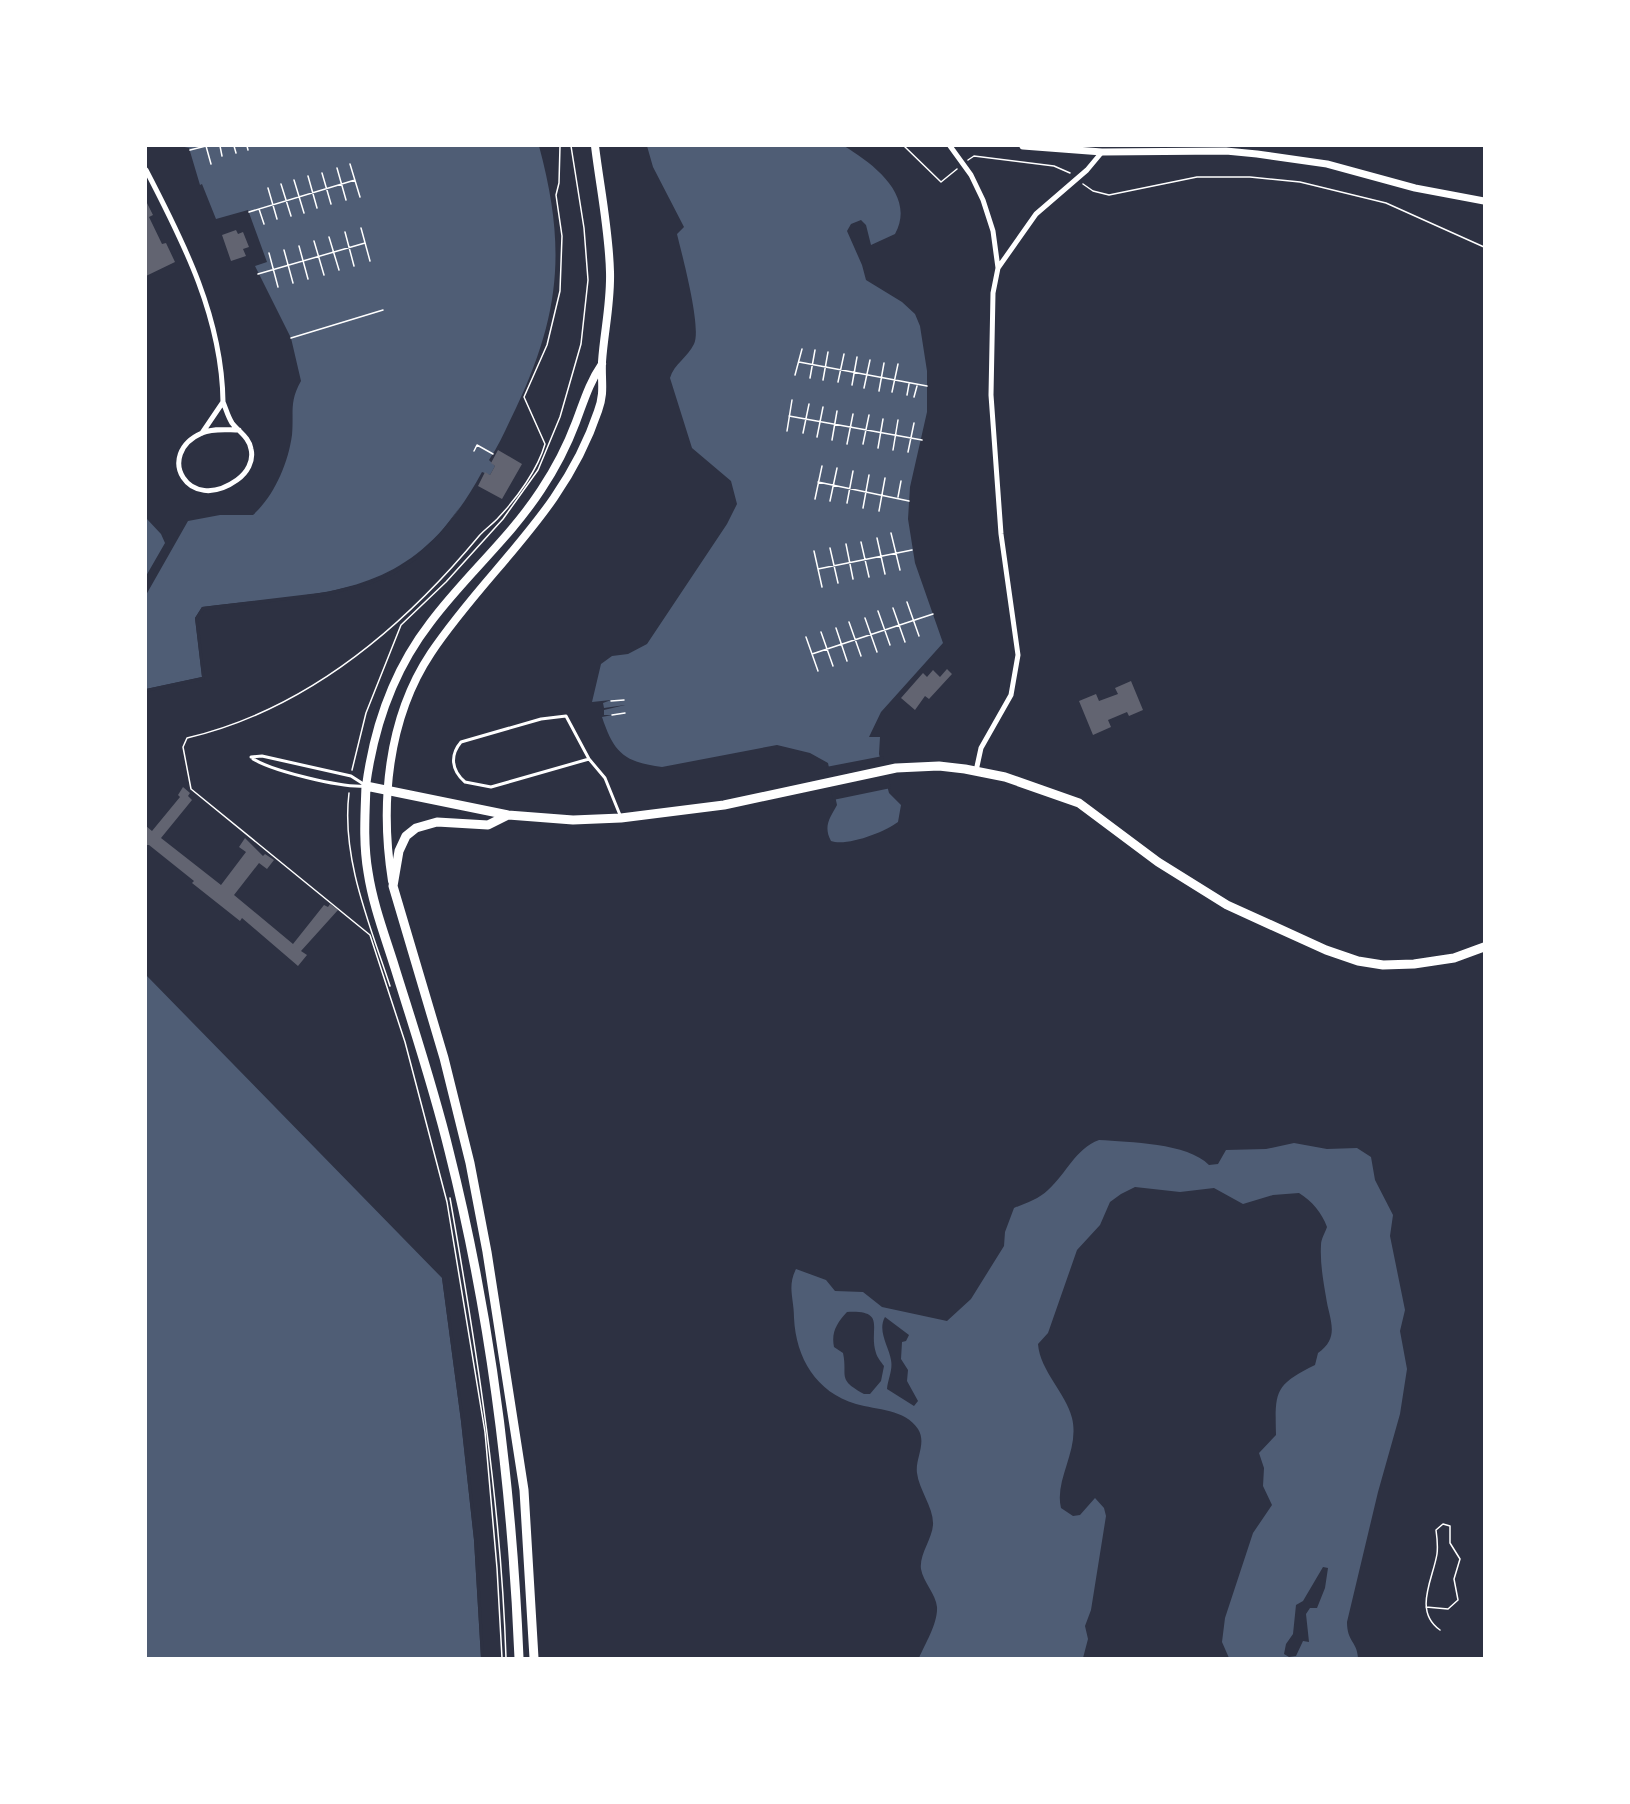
<svg xmlns="http://www.w3.org/2000/svg" width="1630" height="1804" viewBox="0 0 1630 1804" font-family="'Libre Baskerville',serif">
<style>
.water{fill:#4f5d75;fill-rule:evenodd}
.pier{fill:#2d3142}
.building{fill:#626471}
.lines{fill:none;stroke-linecap:round;stroke-linejoin:round}
.path{stroke:#fff;stroke-width:1.5}
.service{stroke:#fff;stroke-width:3}
.minor{stroke:#fff;stroke-width:5}
.tertiary{stroke:#fff;stroke-width:7}
.primary{stroke:#fff;stroke-width:8}
.trunk{stroke:#fff;stroke-width:9}
</style>
<rect width="100%" height="100%" fill="#2d3142"/>
<path class="water" d="M180,146H539C566,246 561,313 516,408C507,426 500,444 489,460L495,466L490,475L482,472C412,601 331,591 202,607L195,618L202,677L146,689V595L188,521L220,515H253C274,496 288,464 292,435C294,412 289,402 301,381L291,338L255,266L267,262L248,210L216,219L202,184L200,185L189,148Z
M647,146H844C874,164 916,196 895,234L871,245L866,225L861,220L851,224L847,231L862,265L866,280L902,302L915,314L920,326L927,371V412L910,487L908,519L915,563L943,643L881,712L869,737H880L879,754L889,793L901,805L898,822C885,832 846,847 831,841C823,826 830,818 837,805L828,763L810,753L777,745L662,767C624,762 614,753 602,717L612,715H604V710L625,705L604,708L603,703L611,700L592,702L601,664L612,656L628,654L647,644L727,524L737,504L731,481L692,448L670,378C674,364 688,357 694,344C702,328 682,255 677,234L684,227L653,167Z
M146,518L161,534L165,543L146,576Z
M146,975L442,1278L461,1421L474,1540L481,1658H146Z
M1099,1140C1129,1142 1188,1143 1209,1165L1218,1164L1226,1150L1266,1149L1294,1143L1327,1149L1357,1148L1371,1157L1375,1180L1393,1215L1390,1236L1405,1310L1400,1331L1407,1369L1400,1414L1378,1492L1347,1622C1347,1642 1357,1641 1358,1658H1229L1222,1642L1225,1618L1253,1533L1272,1505L1263,1486L1264,1468L1259,1453L1276,1435C1275,1392 1274,1385 1315,1365L1318,1353C1341,1337 1329,1319 1326,1297C1323,1280 1320,1262 1321,1245C1321,1239 1325,1233 1327,1227C1322,1213 1312,1201 1299,1193L1273,1195L1243,1204L1214,1188L1180,1192L1135,1187L1121,1194L1110,1202L1100,1225L1077,1250L1048,1333L1038,1344C1040,1371 1066,1393 1072,1418C1080,1450 1054,1479 1061,1508L1073,1516L1080,1515L1095,1498L1104,1508L1106,1516L1091,1610L1085,1626L1088,1639L1083,1658H919C925,1644 938,1623 937,1607C936,1594 923,1582 921,1569C919,1555 932,1539 933,1525C934,1508 919,1490 917,1473C915,1459 927,1443 918,1429C905,1409 877,1410 856,1404C816,1392 796,1358 794,1318C794,1298 787,1287 796,1269L826,1280L835,1291L863,1292L882,1307L947,1321L971,1299L1004,1246L1005,1232L1014,1208C1026,1203 1039,1199 1048,1190C1067,1173 1075,1149 1099,1140ZM847,1312C888,1310 868,1329 876,1353C877,1357 881,1362 884,1366L881,1381L870,1394H864C836,1379 848,1376 843,1353L834,1347C831,1332 837,1323 847,1312ZM885,1317L909,1335L906,1341L902,1342L901,1359L908,1370L907,1381L918,1401L914,1406L887,1389C888,1379 893,1370 891,1360C889,1347 877,1331 885,1317ZM1323,1567L1328,1568L1325,1588L1317,1608H1310L1306,1614L1309,1642L1303,1641L1296,1656L1289,1657L1284,1654L1286,1644L1293,1634L1296,1605L1303,1601Z"/>
<path class="pier" d="M460,507L441,535L417,559L393,575L371,584L328,595L204,610L198,618L205,679L146,692V689L202,677L195,618L202,607L327,592L370,582L392,572L416,556L438,536Z
M883,756L891,788L833,800L826,767Z
M442,1278H445L464,1421L477,1540L484,1658H481L474,1540L461,1421Z"/>
<path class="building" d="M146,201L153,215L149,217L162,244L166,243L175,262L146,276Z
M236,230L238,234L243,232L249,247L243,249L246,256L231,261L222,235Z
M498,450L522,464L502,499L478,486L485,472L490,475L495,466L491,463Z
M947,669L952,674L929,699L925,696L915,710L901,698L923,673L927,677L933,670L940,677Z
M1131,681L1143,710L1129,716L1127,712L1108,720L1111,727L1093,735L1079,701L1096,694L1099,701L1118,694L1115,688Z
M183,787L190,793L188,796L192,800L161,838L221,885L246,852L239,847L245,838L263,856L265,854L274,860L267,869L259,863L234,895L293,944L324,905L328,907L330,904L338,910L301,951L307,955L298,966L242,918L240,921L192,883L194,881L149,845H146V826L152,831L180,797L178,795Z"/>
<g class="lines">
<path class="path" d="M206,146L211,164
M220,146L222,156
M234,146L236,153
M247,146L248,150
M260,146H261
M904,146L941,182L957,169
M190,150L206,146
M968,160L974,156L1054,166L1070,173
M350,164L360,197
M337,168L346,200
M322,173L331,204
M308,176L317,208
M294,180L304,213
M281,184L291,216
M1083,184L1093,191L1109,195L1197,177H1250L1300,182L1386,203L1484,247
M268,188L277,219
M259,209L264,224
M249,212L355,180
M361,228L370,261
M345,232L354,266
M329,237L339,270
M314,241L324,275
M299,246L308,279
M284,250L293,283
M269,253L278,287
M258,274L365,243
M291,338L383,310
M799,362L927,386
M795,375L802,349
M810,378L815,350
M823,380L828,352
M838,382L844,354
M852,385L857,357
M864,388L870,360
M879,391L884,363
M892,392L898,364
M907,395L909,384
M914,397L917,386
M789,416L922,440
M787,431L792,400
M803,433L809,404
M817,437L823,407
M832,440L837,411
M847,444L853,414
M863,444L869,415
M878,448L883,419
M893,450L898,420
M474,451L477,445L493,454
M908,452L914,423
M818,482L909,501
M898,497L901,481
M815,499L822,466
M830,501L837,468
M847,503L853,471
M863,508L869,475
M879,511L885,478
M891,533L900,570
M877,538L885,574
M861,542L869,577
M846,544L853,579
M830,548L838,583
M814,551L822,587
M818,569L912,550
M907,602L919,636
M893,608L905,642
M878,611L890,645
M865,618L877,652
M849,622L861,656
M836,628L847,661
M821,632L833,666
M806,637L818,671
M812,654L933,614
M611,701L624,700
M612,715L625,713
M352,770L366,713L401,625L446,582L503,519L538,470L560,417L581,344L588,280L584,228L571,146
M349,793C341,858 370,925 390,986
M450,1198C477,1351 501,1503 506,1658
M1426,1607L1448,1609L1458,1600L1454,1579L1460,1559L1450,1543V1526L1443,1524L1436,1530C1437,1537 1438,1546 1437,1554C1433,1579 1413,1611 1440,1630
M502,1658L497,1568L485,1432L447,1202L405,1042L370,935L191,789L183,747L187,738C306,710 402,629 479,536C485,529 493,524 499,517C517,498 538,469 545,444L524,397L547,345L560,291L562,236L556,195L559,183L560,146"/>
<path class="service" d="M251,757L262,756L351,776L365,785
M253,759C273,771 341,788 365,786
M589,759L491,787L465,782C451,770 450,755 461,742L541,719L566,716L589,759L605,778L620,815"/>
<path class="minor" d="M950,146L971,175L983,200L993,231L998,268L993,293L991,395L1001,534L1018,655L1011,695L981,748L976,771
M146,170C184,243 222,318 223,402
M998,268L1036,214L1087,170L1102,152
M202,433L223,402C226,409 228,417 232,423C239,432 249,437 251,449C254,461 247,473 237,480C188,515 154,454 202,433C213,428 227,430 239,430"/>
<path class="tertiary" d="M1023,146L1102,152L1226,151L1257,154L1327,164L1415,188L1484,201"/>
<path class="primary" d="M366,786C374,726 393,671 430,623C464,577 509,539 541,490C555,469 567,446 576,422C584,401 589,383 602,364
M392,881C380,805 387,719 431,653C488,568 564,513 598,411C605,392 601,382 602,362C604,332 611,303 610,272C609,230 600,187 595,146"/>
<path class="trunk" d="M508,815L488,825L437,822L416,828L406,836L399,851L393,886L444,1058L470,1163L487,1252L524,1490L534,1658
M519,1658C512,1488 491,1317 449,1151C434,1089 414,1029 395,968C385,936 373,905 368,872C363,843 365,814 366,786L508,815L573,820L621,818L724,805L896,768L939,766L965,769L1005,777L1079,803L1158,862L1227,905L1326,950L1358,961L1383,965L1414,964L1454,958L1484,947"/>
</g>
<rect width="1630" height="1804" fill="none" stroke="#ffffff" stroke-width="294"/>
</svg>
